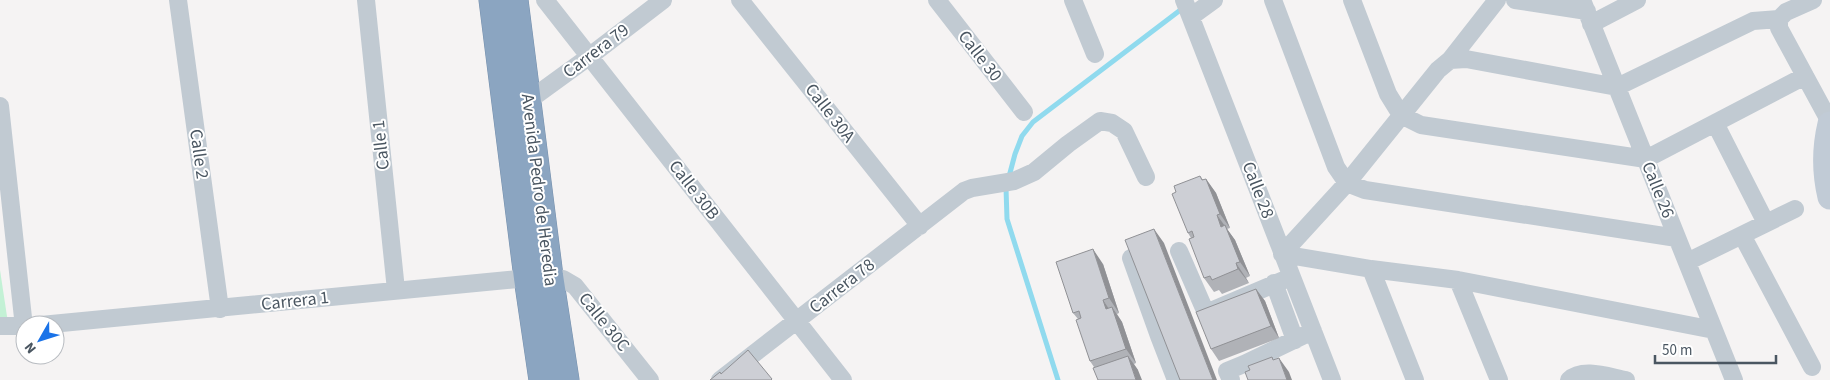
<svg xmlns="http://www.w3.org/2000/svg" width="1830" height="380" viewBox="0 0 1830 380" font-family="'Source Sans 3',sans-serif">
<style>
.green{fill:#c3f1d5}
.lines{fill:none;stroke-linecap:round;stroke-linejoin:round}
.stream{stroke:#90daee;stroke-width:5}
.highway-casing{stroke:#7690ad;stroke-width:29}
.street{stroke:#c1cad2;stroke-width:18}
.secondary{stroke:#c1cbd6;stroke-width:25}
.highway{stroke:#8ba5c1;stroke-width:28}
.wall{fill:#b0b2b7}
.shaded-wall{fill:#909195}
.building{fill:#cdcfd5;stroke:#909195}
.labels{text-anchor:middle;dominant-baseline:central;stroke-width:4;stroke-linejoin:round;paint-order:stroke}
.street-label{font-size:18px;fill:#4a5661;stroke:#fff}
</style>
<rect width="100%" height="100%" fill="#f5f3f3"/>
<path class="green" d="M0,270L8,323L0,322Z"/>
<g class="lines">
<path class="stream" d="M1058,380L1007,219L1006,188L1015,154L1022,136L1033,122L1183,8"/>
<defs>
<path id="highway" d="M493,0L528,278L543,380
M514,0L549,276L565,380"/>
</defs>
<use href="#highway" class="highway-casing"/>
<path class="street" d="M178,0L220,309
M366,0L396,290
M545,0L843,380
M740,0L920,226
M937,0L1024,112
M1073,0L1095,54
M1184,0L1332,380
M1273,0L1336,167L1347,183L1365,190L1677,238
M1352,0L1388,94L1401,115L1421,125L1646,159L1805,76
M1515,0L1587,11
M1582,0L1734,380
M1192,16L1214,0
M1779,19V28L1830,122
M1591,24L1637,0
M1450,60L1466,59L1617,87L1753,21L1779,19L1786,12L1813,0
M528,101L590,56L663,0
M0,106L24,327
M1715,123L1766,223
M1742,235L1812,367
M1179,251L1206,313L1291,277
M1282,254L1371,269L1458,280L1714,330
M1282,254L1347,183L1438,70L1450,60L1497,0
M1131,258L1159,336L1165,332
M1687,262L1795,209
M1371,269L1415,380
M1458,280L1499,380
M1274,283L1295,340
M41,325L549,276L563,279L575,286L650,380
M0,326H25
M1159,336L1176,380
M720,380L964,191L972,188L1014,181L1034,172L1068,144L1100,121L1112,123L1124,131L1146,177
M1231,380L1227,371L1244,364L1313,331
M1569,380C1583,367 1609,377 1626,380"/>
<path class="secondary" d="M1830,124C1824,149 1824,172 1830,197"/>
<use href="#highway" class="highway"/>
</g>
<path class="wall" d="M1206,179L1216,193L1230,228L1227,229L1235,240L1250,276L1246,278L1249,283L1222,294L1219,290L1214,292L1204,278L1191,238L1188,233Z
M1103,264L1119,313L1117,314L1122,322L1136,363L1134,364L1138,370L1094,367L1090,361L1078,319L1073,313Z
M1256,289L1265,301L1279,338L1219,361L1211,349Z"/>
<path class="shaded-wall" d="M1200,176L1209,188L1206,179L1216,193L1230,228L1220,214Z
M1217,215L1235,240L1250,276L1240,262L1221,227Z
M1154,229L1164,243L1217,380H1213Z
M1093,249L1103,264L1119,313L1109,298Z
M1236,263L1246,278L1249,283L1238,269Z
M1256,289L1265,301L1279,338L1271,326Z
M1103,300L1113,315L1106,309Z
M1112,307L1122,322L1136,363L1126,349Z
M1128,356L1138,370L1142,380H1136Z
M1279,358L1289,372L1292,380H1287Z"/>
<path class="building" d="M1200,176L1202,180L1206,179L1220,214L1217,215L1221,227L1225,225L1240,262L1236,263L1238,269L1212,280L1210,276L1204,278L1189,239L1194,237L1192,231L1188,233L1172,194L1176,192L1174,186Z
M1154,229L1213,380H1180L1125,240Z
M1093,249L1109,298L1103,300L1106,309L1112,307L1126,349L1090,361L1076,320L1081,318L1079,311L1073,313L1056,262Z
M1256,289L1271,326L1211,349L1196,312Z
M748,350L772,379L771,380H710L720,372L721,374Z
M1128,356L1136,380H1098L1093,368Z
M1272,357L1273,360L1279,358L1287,380H1248L1245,372L1250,370L1248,366Z"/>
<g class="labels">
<g class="street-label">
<text transform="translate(596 51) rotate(-37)">Carrera 79</text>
<text transform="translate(980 56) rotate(52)">Calle 30</text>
<text transform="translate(830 113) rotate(52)">Calle 30A</text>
<text transform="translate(381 145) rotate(-96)">Calle 1</text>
<text transform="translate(199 154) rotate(82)">Calle 2</text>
<text transform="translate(539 190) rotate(83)">Avenida Pedro de Heredia</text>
<text transform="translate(694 190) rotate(52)">Calle 30B</text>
<text transform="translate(1258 190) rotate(69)">Calle 28</text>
<text transform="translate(1658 190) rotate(68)">Calle 26</text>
<text transform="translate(842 286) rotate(-38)">Carrera 78</text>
<text transform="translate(295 301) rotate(-6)">Carrera 1</text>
<text transform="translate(604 322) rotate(51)">Calle 30C</text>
</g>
</g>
<g transform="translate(40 340) rotate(231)"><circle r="24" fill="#ffffff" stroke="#b7bbc0"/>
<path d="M0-4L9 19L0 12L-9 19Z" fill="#1a73e8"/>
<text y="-8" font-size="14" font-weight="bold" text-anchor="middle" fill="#4a5661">N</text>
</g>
<path d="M1655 355v8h121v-8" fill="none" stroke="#4a5661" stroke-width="2.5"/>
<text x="1662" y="355" font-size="15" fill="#4a5661" stroke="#ffffff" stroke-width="4" paint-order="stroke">50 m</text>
</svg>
